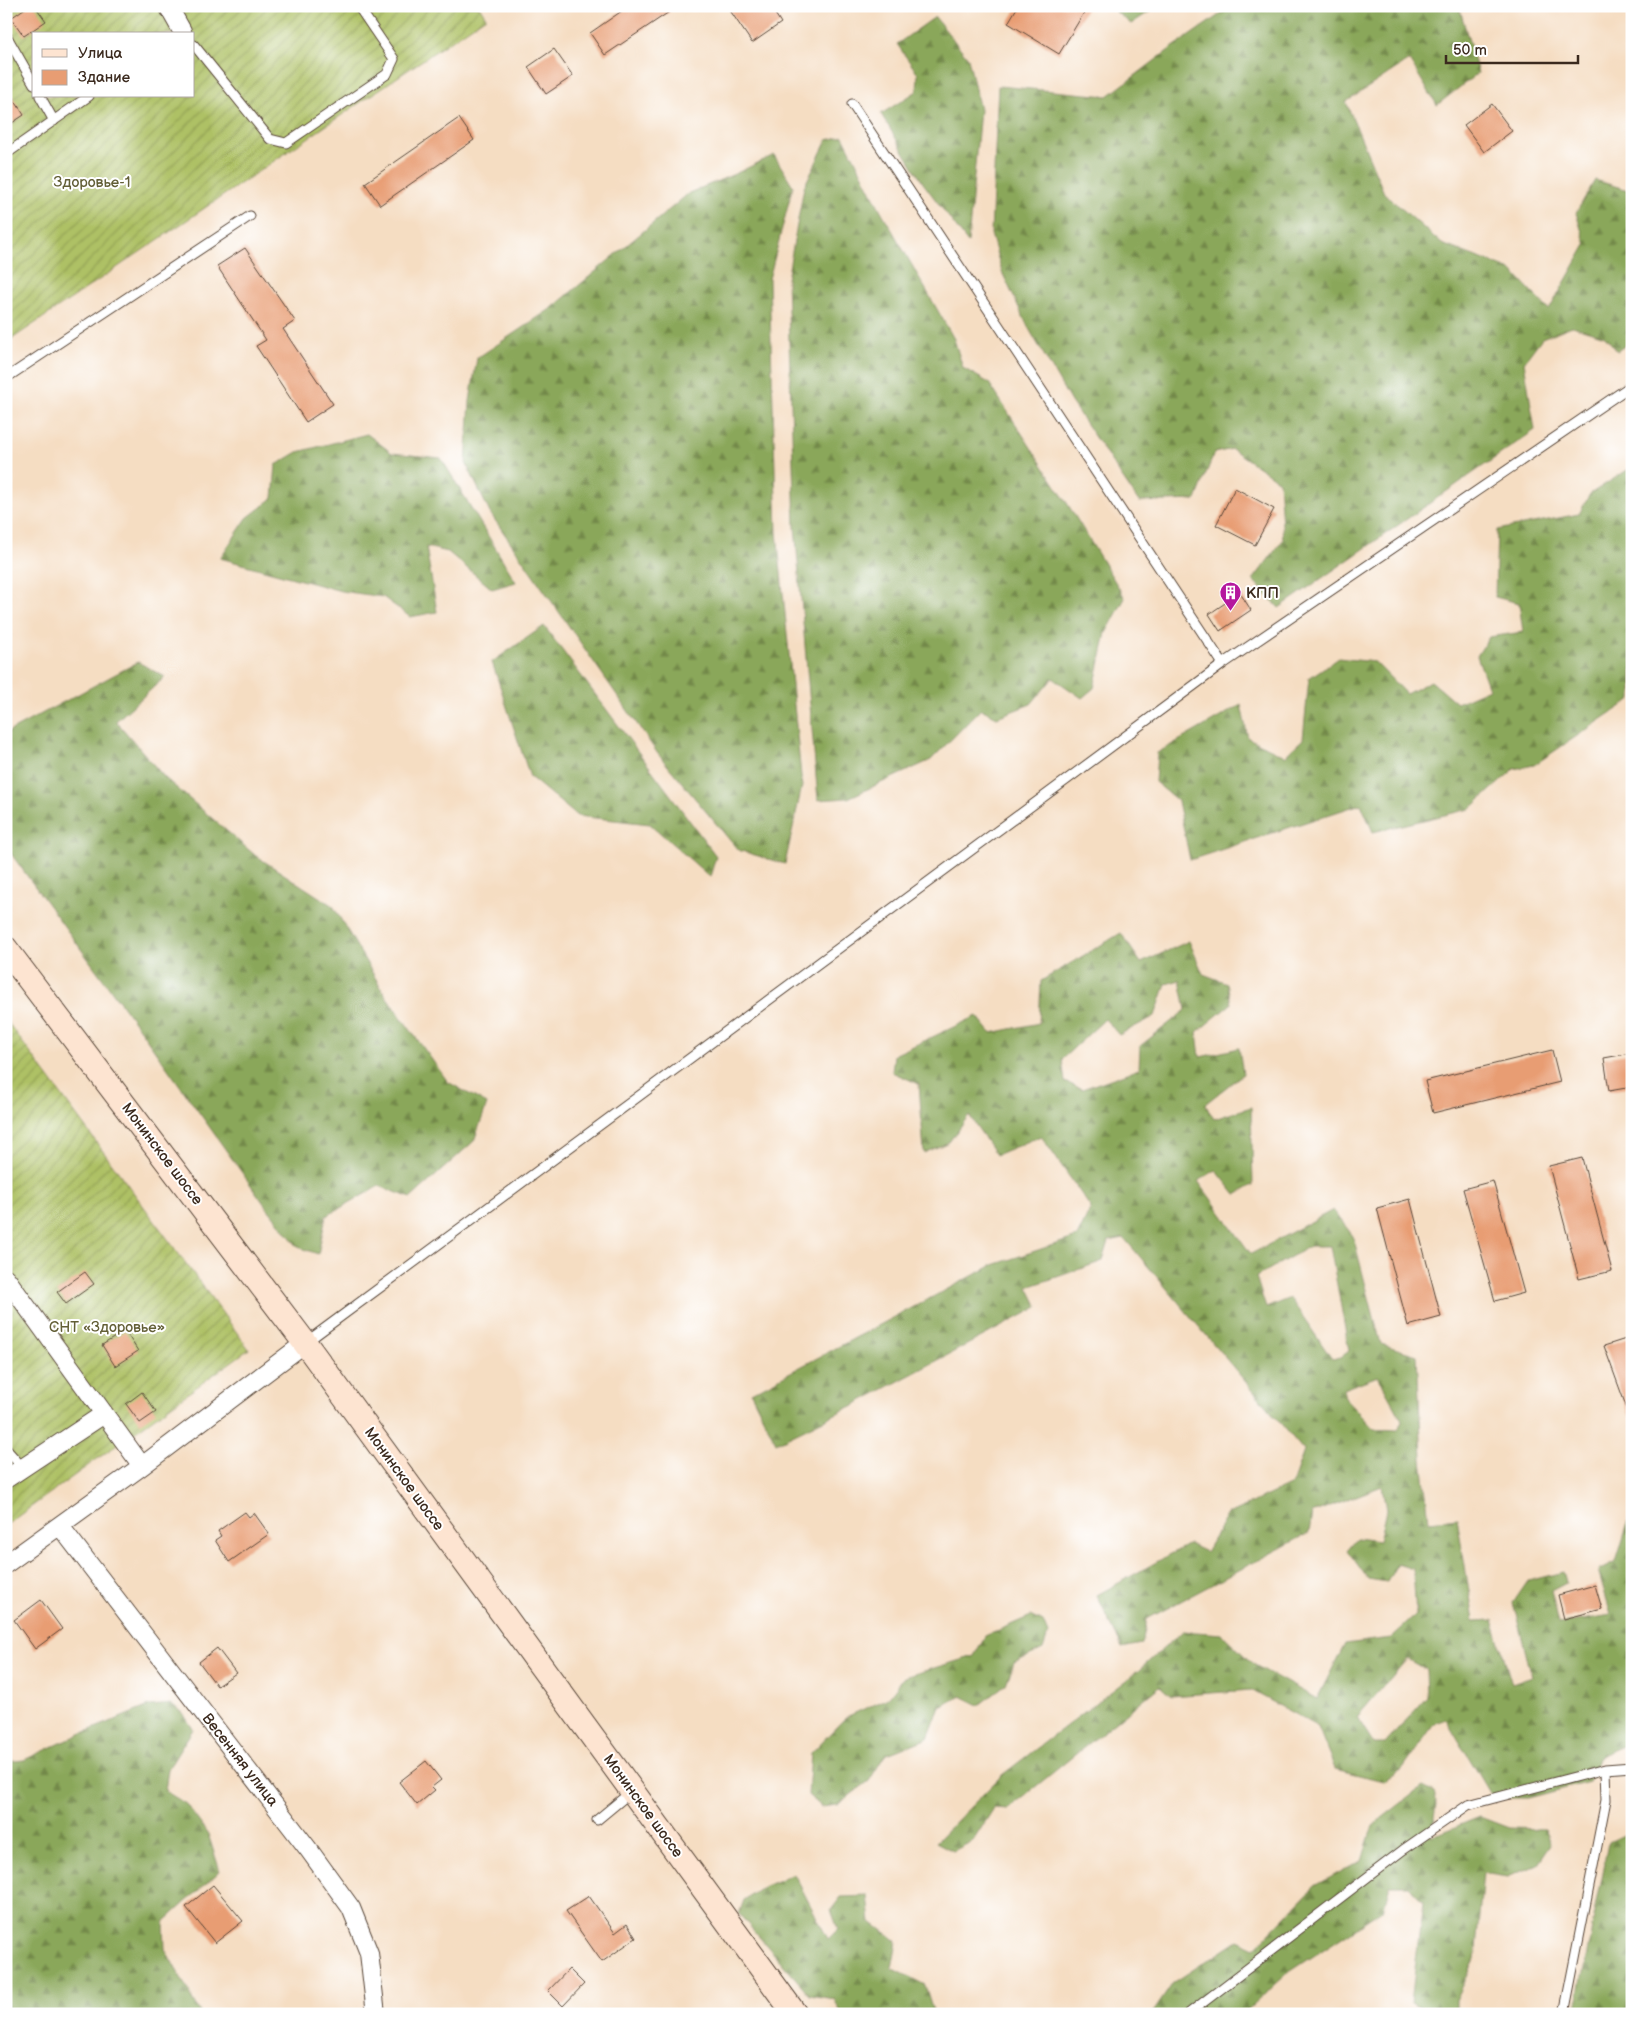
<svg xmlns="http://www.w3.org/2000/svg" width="1638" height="2020" viewBox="0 0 1638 2020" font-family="'Balsamiq Sans',sans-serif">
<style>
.forest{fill:url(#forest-firs);stroke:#62683c;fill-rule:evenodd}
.garden{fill:url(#garden-furrows);stroke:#747642;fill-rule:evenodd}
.building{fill:#e89d73}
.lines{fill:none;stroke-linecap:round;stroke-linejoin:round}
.lane-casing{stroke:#574537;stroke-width:11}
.street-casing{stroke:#574537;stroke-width:20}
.secondary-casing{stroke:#574537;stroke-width:26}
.lane{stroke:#fff;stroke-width:9}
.street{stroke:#fff;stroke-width:18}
.secondary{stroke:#fde4d1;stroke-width:24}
.labels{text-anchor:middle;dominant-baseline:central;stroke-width:4;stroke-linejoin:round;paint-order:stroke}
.park-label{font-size:15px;fill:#635f37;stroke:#fff}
.poi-label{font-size:15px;font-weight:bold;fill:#3b2a1e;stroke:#fff;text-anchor:start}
.street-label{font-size:15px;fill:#3b2a1e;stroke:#fff}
</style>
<defs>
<pattern id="forest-firs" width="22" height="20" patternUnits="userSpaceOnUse" patternTransform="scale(1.25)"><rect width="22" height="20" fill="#8aa75a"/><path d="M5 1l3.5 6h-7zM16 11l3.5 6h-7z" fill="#72884a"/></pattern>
<pattern id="garden-furrows" width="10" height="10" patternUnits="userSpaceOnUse" patternTransform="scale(1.25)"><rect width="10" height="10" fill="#aec165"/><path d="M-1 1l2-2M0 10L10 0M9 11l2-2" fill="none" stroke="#8f9d53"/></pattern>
</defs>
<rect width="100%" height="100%" fill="#fff"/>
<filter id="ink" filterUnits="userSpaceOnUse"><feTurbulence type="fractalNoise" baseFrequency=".02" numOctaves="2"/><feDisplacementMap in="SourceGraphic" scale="10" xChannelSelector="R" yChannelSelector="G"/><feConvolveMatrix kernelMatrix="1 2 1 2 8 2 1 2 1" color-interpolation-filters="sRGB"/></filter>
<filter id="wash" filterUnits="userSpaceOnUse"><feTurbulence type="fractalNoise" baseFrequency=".0096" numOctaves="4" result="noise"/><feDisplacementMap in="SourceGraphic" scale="20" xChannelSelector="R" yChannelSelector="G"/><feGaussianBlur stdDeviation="1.12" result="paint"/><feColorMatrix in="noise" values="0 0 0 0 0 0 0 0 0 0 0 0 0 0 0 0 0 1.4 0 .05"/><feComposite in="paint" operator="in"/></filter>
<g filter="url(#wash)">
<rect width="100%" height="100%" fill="#f5ddc2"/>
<path class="forest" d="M1109,6H1158L1131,24Z
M1232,6H1459L1478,73L1437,105L1409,60L1346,102L1384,193L1442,244L1511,270L1549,310L1586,245L1576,213L1595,180L1628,190L1632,188V341L1617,351L1605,336L1572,326L1542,338L1524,362L1535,430L1279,608L1253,580L1283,540L1279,481L1232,449L1214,453L1196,500L1139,502L1071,402L1028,327L1002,272L991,234L998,86L1108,96L1169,50Z
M935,17L968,58L980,110L968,243L923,183L881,114L917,91L918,74L897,44Z
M843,136L880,209L954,339L963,368L989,383L1067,503L1125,598L1106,633L1094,688L1082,698L1053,678L1031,704L997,717L981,709L931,760L848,798L818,800L795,527L787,279L804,187L827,140Z
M774,155L793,186L769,279L777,532L802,786L785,864L738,850L658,754L490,513L466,463L470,401L477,358L552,308L689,193L737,173Z
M367,434L392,453L441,458L516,582L492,589L448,552L426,547L437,612L410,617L383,597L341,591L220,558L247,518L273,498L276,465L298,452Z
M1632,467V699L1534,765L1514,769L1470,809L1373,832L1361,804L1190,860L1178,801L1155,782L1157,753L1241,705L1248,738L1285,756L1303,739L1309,678L1338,658L1375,662L1406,694L1431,681L1457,703L1489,689L1477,656L1489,637L1523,632L1519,603L1495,597L1497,530L1579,514L1590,494Z
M544,626L716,856L710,877L650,824L577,816L530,777L492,662Z
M138,662L165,677L116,721L165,778L256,856L333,906L386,996L448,1082L487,1104L474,1141L411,1198L379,1186L326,1216L318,1254L298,1247L265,1205L141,1031L6,847V733Z
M1121,933L1141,963L1189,941L1203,974L1227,983L1231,1004L1197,1032L1200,1057L1239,1048L1243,1074L1205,1104L1214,1119L1251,1107L1253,1185L1236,1195L1216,1170L1198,1181L1251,1254L1333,1210L1353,1236L1381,1344L1417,1355L1422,1459L1429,1521L1457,1518L1474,1621L1493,1620L1512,1684L1532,1677L1513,1603L1528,1581L1563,1572L1566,1583L1551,1591L1559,1624L1611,1615L1598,1571L1616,1562L1632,1510V1700L1627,1703L1625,1745L1599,1756L1589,1782L1528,1798H1493L1446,1719L1435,1723L1402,1769L1383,1781L1335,1769L1318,1727L1251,1690L1171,1696L1160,1686L1008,1809L994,1808L973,1841L953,1851L936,1842L1002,1775L1138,1671L1183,1631L1222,1634L1253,1664L1317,1699L1345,1644L1391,1638L1416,1615L1413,1569L1397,1564L1387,1582L1368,1579L1347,1550L1357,1538L1379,1541L1386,1510L1382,1486L1312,1513L1309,1533L1147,1619L1142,1644L1122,1648L1097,1595L1189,1544L1206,1552L1228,1514L1292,1484L1304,1451L1124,1238L1109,1241L1103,1261L1028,1287L1038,1307L852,1406L776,1443L751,1393L993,1265L1077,1237L1091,1208L1041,1136L996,1155L969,1115L949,1142L924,1153L919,1084L892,1072L894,1055L977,1016L991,1033L1039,1023L1041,981ZM1180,980L1186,1010L1140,1046L1139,1069L1082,1089L1065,1082L1062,1059L1105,1019L1119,1035L1155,1016L1166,984ZM1310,1246H1330L1349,1351L1341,1357L1332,1359L1290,1298L1266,1308L1256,1277ZM1378,1376L1402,1420L1398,1430L1374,1429L1345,1398L1343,1389ZM1407,1659L1426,1670L1427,1697L1385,1744H1374L1357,1717Z
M1031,1616L1043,1622L1048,1634L1043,1649L1014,1663L1006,1684L979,1705L961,1696L940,1707L928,1738L885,1755L869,1781L837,1805L822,1807L808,1795L811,1753L846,1717L888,1698L904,1677L974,1656L985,1636Z
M172,1704L184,1715L193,1729L168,1769L165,1791L186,1804L208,1834L220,1871L164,1922L165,1949L201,2014H6V1762L24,1760L78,1735L149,1706Z
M1422,1787L1434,1793L1437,1804L1432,1836L1480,1817L1509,1828L1544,1829L1551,1845L1538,1864L1508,1877L1483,1873L1475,1960L1456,2000V2014H1435L1411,2003L1423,1901L1408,1885H1390L1383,1910L1288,1973L1243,2014H1152L1173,1983L1238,1940L1255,1948L1315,1886L1362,1860L1373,1825Z
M1630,1832L1632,1849V2014H1575L1609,1842Z
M794,1874L828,1939L838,1929L831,1910L841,1897L868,1896L871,1922L897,1941L892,1968L925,1985L934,2014H842L834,1999L810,1995L739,1914L744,1900L765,1886Z"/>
<path class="garden" d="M6,6H479L486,17L6,343ZM34,34H194V96H34Z
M6,1020L249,1349L6,1525Z"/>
<g id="blocks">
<path class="building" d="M28,6H35L46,21L24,36L11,18Z
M629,6H678L605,55L590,33Z
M727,6H770L781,23L752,43Z
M1018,6H1088L1059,54L1008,23Z
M554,49L573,76L546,94L528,67Z
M6,87L24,115L6,127Z
M1492,104L1512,131L1484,152L1464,125Z
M459,118L474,140L380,205L365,183Z
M245,248L295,321L283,329L333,404L306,422L256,346L266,340L217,266Z
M1235,488L1274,509L1255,545L1216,525Z
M1240,593L1251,610L1220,631L1209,614Z
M1552,1050L1560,1082L1433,1113L1425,1081Z
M1632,1053V1087L1609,1091L1604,1058Z
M1582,1158L1612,1271L1579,1279L1549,1166Z
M1493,1181L1524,1293L1495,1301L1463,1189Z
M1410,1199L1441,1317L1408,1326L1377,1208Z
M85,1272L94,1284L66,1304L57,1292Z
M125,1331L138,1351L115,1366L102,1345Z
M1632,1337V1417H1630L1604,1346Z
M142,1392L156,1412L140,1423L126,1404Z
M245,1512L249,1517L254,1513L269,1534L229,1562L215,1540L221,1536L218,1531Z
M1595,1585L1602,1609L1564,1619L1558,1595Z
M41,1600L62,1629L35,1649L14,1620Z
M217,1648L236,1673L217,1686L199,1662Z
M426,1761L441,1780L432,1787L435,1790L417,1805L399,1782Z
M213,1885L243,1921L215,1943L186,1907Z
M589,1896L615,1933L627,1924L636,1938L602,1962L566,1911Z
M569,1969L584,1984L563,2006L548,1991Z"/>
</g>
</g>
<g filter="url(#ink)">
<use href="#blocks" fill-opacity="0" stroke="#574537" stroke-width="1"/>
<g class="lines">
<defs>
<path id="lane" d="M6,35L34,84
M194,45L270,139L286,143L387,74L394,59L358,6
M40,96L54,121
M852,104L1223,664
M6,154L89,96
M6,378L250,216
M305,1343L1223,664L1632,385
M6,1449L23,1468
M597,1820L632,1791
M1188,2014L1403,1850L1468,1805L1605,1769L1632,1767
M1564,2014L1606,1800L1605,1769"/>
<path id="street" d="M168,6L182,31
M6,1278L142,1466
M6,1479L104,1414
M60,1526L309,1850L351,1908L369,1953L376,2014
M6,1564L142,1466L305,1343"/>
<path id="secondary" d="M6,949L305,1343L795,2014"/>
</defs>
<use href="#lane" class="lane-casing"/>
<use href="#street" class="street-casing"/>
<use href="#secondary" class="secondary-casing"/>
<use href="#lane" class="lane"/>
<use href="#street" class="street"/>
<use href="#secondary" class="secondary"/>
</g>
</g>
<defs>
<symbol id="building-pin" viewBox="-11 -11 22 30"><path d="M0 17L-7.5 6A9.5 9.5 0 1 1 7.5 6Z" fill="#b5179e" stroke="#fff"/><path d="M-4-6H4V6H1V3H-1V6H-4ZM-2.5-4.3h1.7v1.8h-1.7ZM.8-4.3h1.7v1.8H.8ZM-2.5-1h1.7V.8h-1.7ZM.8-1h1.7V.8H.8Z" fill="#fff"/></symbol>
</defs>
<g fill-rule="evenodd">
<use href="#building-pin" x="1218" y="580" width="25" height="34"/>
</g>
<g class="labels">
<g class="park-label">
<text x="92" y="182">Здоровье-1</text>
<text x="107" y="1327">СНТ «Здоровье»</text>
</g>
<g class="poi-label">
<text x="1246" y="593">КПП</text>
</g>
<g class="street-label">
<text transform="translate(162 1154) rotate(53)">Монинское шоссе</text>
<text transform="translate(404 1479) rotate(54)">Монинское шоссе</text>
<text transform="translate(240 1760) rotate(52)">Весенняя улица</text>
<text transform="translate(643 1806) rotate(54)">Монинское шоссе</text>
</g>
</g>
<rect width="1638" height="2020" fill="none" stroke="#fff" stroke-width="25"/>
<rect x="32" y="32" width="162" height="65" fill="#ffffff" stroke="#b1aaa5"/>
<rect x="42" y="49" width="25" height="8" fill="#fde4d1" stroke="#b1aaa5"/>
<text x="78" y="58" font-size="15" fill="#3b2a1e">Улица</text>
<rect x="42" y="70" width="25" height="15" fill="#e89d73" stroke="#b1aaa5"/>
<text x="78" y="82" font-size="15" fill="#3b2a1e">Здание</text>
<path d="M1446 55v8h132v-8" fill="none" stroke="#3b2a1e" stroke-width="2.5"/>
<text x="1453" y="55" font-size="15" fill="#3b2a1e" stroke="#ffffff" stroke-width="4" paint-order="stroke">50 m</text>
</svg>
